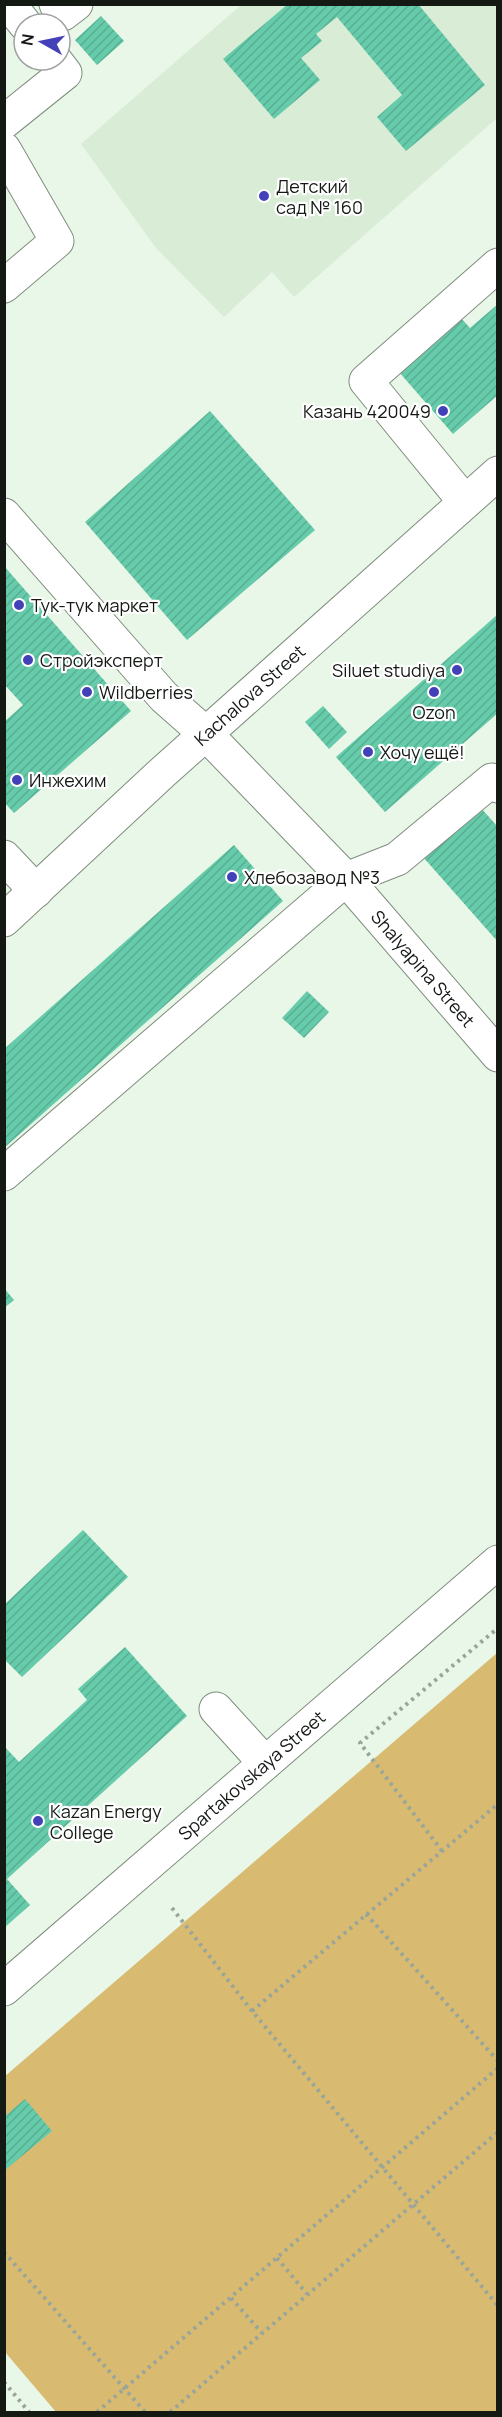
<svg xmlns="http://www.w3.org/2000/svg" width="502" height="2417" viewBox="0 0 502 2417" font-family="Manrope,sans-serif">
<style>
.built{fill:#d8ecd6}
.park{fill:#d8bb71}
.building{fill:url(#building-hatch)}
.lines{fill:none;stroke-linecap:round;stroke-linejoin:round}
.minor-casing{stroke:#808d7f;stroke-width:35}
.path{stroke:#9aa599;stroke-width:4;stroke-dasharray:3 4.5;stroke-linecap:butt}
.minor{stroke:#fff;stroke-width:33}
.poi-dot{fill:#4341b7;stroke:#fff;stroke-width:2}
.labels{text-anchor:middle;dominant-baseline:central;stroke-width:4.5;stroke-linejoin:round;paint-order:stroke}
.poi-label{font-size:18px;fill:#141914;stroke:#fff;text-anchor:start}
.street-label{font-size:18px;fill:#141914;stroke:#fff}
</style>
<defs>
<pattern id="building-hatch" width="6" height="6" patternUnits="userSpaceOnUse" patternTransform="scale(1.5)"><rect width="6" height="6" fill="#66cbaa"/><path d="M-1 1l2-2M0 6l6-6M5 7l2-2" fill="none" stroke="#58ae91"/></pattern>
</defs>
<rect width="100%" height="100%" fill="#e8f7e7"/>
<path class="built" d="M241,5H497V118L294,297L272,272L224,317L156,248L81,144Z"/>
<path class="park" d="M497,1653V2412H56L5,2352L4,2077Z"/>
<path class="building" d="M288,4H418L485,85L406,151L377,117L402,95L337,17L316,34L322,41L301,58L320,80L274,119L223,59Z
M101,16L124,41L97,65L75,40Z
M498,304V395L453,434L399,372L461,318L470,328Z
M210,411L315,530L187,640L85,522Z
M4,566L131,711L14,813L4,802V722L23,705L4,684Z
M498,614V713L385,812L336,757Z
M323,706L347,732L329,749L305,722Z
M480,807L498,827V942L423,857Z
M234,845L283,901L4,1148V1049Z
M307,991L329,1012L304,1038L282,1018Z
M4,1288L14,1300L4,1308Z
M83,1530L128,1577L22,1677L4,1659V1605Z
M125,1647L187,1716L7,1879L30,1905L4,1928V1746L19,1762L87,1700L78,1689Z
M25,2099L52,2131L4,2171V2117Z"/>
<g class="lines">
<defs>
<g id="minor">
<path d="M9,4L25,24"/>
<path d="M56,4L63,14L76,4"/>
<path d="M4,122L65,73L55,60"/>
<path d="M4,149L57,241L4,286"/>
<path d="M465,502L366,381L498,265"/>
<path id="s1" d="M4,515L164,697L206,734L346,879L498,1055"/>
<path d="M4,857L36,891"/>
<path id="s2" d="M4,920L163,772L498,473"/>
<path d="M4,1174L346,879L397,859L492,780L498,786"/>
<path d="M216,1709L265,1763"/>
<path id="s3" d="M4,1989L498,1562"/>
</g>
</defs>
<use href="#minor" class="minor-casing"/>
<path class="path" d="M442,1851L360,1743L498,1628
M172,1908L252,2011L498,2306
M366,1914L498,2061
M252,2011L498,1804
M4,2252L145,2412
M277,2258L307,2294
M231,2298L262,2333
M4,2382L29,2412
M97,2412L498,2068
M170,2412L498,2132"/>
<use href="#minor" class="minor"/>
</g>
<g class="poi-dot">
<circle cx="264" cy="196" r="6"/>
<circle cx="443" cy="411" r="6"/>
<circle cx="19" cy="605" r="6"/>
<circle cx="28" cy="660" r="6"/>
<circle cx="457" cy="670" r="6"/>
<circle cx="87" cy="692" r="6"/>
<circle cx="434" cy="692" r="6"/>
<circle cx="368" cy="752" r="6"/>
<circle cx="17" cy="780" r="6"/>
<circle cx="232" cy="877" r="6"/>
<circle cx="38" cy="1821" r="6"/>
</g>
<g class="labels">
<g class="poi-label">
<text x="276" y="186">Детский<tspan x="276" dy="21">сад № 160</tspan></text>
<text x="431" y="411" text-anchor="end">Казань 420049</text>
<text x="31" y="605">Тук-тук маркет</text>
<text x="40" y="660">Стройэксперт</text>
<text x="445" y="670" text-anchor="end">Siluet studiya</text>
<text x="99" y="692">Wildberries</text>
<text x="434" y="712" text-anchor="middle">Ozon</text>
<text x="380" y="752">Хочу ещё!</text>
<text x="29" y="780">Инжехим</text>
<text x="244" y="877">Хлебозавод №3</text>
<text x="50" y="1811">Kazan Energy<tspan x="50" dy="21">College</tspan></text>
</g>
<g class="street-label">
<text stroke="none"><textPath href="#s2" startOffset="333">Kachalova Street</textPath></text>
<text stroke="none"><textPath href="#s1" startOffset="618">Shalyapina Street</textPath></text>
<text stroke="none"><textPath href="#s3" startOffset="327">Spartakovskaya Street</textPath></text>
</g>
</g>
<rect width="502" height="2417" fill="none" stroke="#141914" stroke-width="12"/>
<g transform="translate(42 42) rotate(279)"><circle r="28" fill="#ffffff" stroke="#a1a3a1" stroke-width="1.5"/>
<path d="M0-4.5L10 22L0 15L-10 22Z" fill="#4341b7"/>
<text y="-9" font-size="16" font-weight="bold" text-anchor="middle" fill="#141914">N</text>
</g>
</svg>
